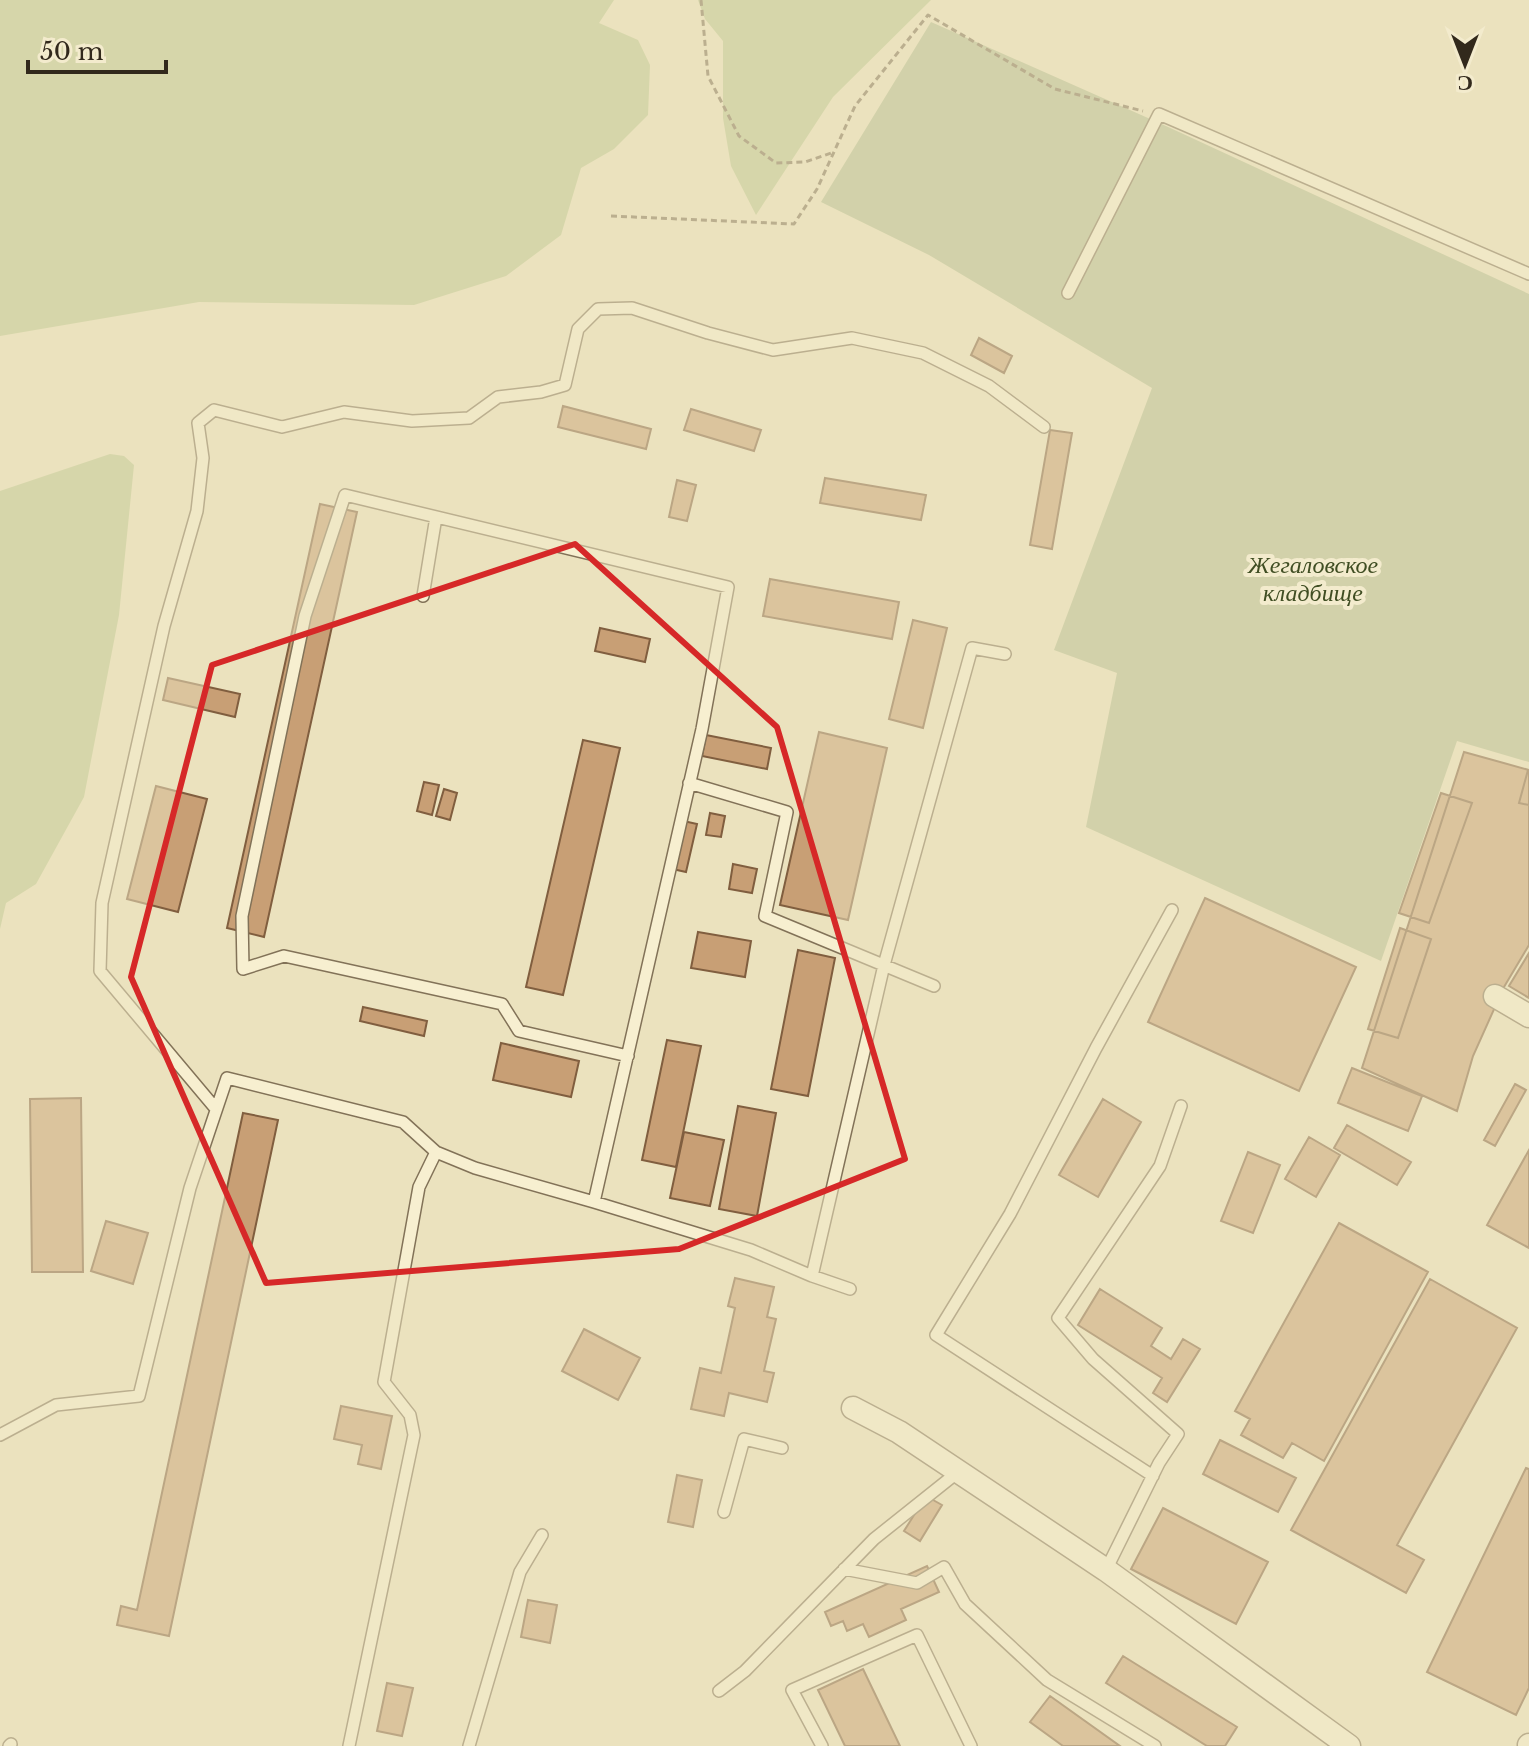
<svg xmlns="http://www.w3.org/2000/svg" width="1529" height="1746" viewBox="0 0 1529 1746" font-family="'Libre Baskerville',serif">
<style>
.green{fill:#bdc893}
.cemetery{fill:#b4bd92}
.building{fill:#c89f75;stroke:#805e3f;stroke-width:2}
.lines{fill:none;stroke-linecap:round;stroke-linejoin:round}
.lane-casing{stroke:#827258;stroke-width:14}
.street-casing{stroke:#827258;stroke-width:25}
.path{stroke:#827258;stroke-width:3;stroke-dasharray:6 4;stroke-linecap:butt}
.lane{stroke:#f7efd0;stroke-width:11}
.street{stroke:#f7efd0;stroke-width:22}
.marked{fill:none;stroke:#d62828;stroke-width:6;stroke-linejoin:round}
.labels{text-anchor:middle;dominant-baseline:central;stroke-width:8;stroke-linejoin:round;paint-order:stroke}
.park-label{font-size:24px;font-style:italic;fill:#404e23;stroke:#f3ebcd}
</style>
<rect width="100%" height="100%" fill="#ebe2be"/>
<path class="green" d="M0,0H614L599,23L638,40L650,65L648,115L614,149L581,168L561,235L506,276L414,305L199,302L0,336Z
M698,0H931L833,97L756,215L731,166L723,118V41L705,19Z
M110,454L124,456L134,465L119,615L84,797L36,884L6,903L0,929V491Z"/>
<path class="cemetery" d="M931,22L1166,126L1529,294V762L1457,741L1381,961L1086,827L1117,673L1054,650L1152,388L929,255L821,202Z"/>
<path class="building" d="M979,338L1012,356L1004,373L971,355Z
M563,406L651,429L646,449L558,427Z
M691,409L761,430L754,451L684,430Z
M1050,430L1072,433L1052,549L1030,545Z
M825,478L926,495L921,520L820,503Z
M677,480L696,485L687,521L669,517Z
M320,504L357,512L264,937L227,928Z
M770,579L899,602L892,639L763,616Z
M913,620L947,628L923,728L889,719Z
M600,628L650,639L645,662L595,651Z
M168,678L240,694L235,717L163,700Z
M819,732L887,748L848,920L780,905Z
M706,735L771,748L767,769L702,756Z
M583,740L620,748L563,995L526,987Z
M1464,752L1529,770V945L1504,987L1473,1056L1457,1111L1362,1068Z
M1528,770H1529V805L1519,803Z
M424,782L439,785L432,815L417,811Z
M156,786L207,799L178,912L127,899Z
M444,789L457,793L450,820L436,816Z
M1441,793L1472,803L1429,923L1399,913Z
M710,813L725,816L721,837L706,835Z
M679,820L697,824L686,872L668,868Z
M733,864L757,869L752,893L729,889Z
M1205,898L1356,967L1299,1091L1148,1022Z
M1400,928L1431,939L1398,1038L1368,1029Z
M698,932L751,941L745,977L691,968Z
M798,950L835,958L808,1096L771,1089Z
M1529,953V998L1509,986Z
M363,1007L427,1021L424,1036L360,1021Z
M667,1040L701,1046L676,1167L642,1160Z
M501,1043L579,1061L571,1097L493,1080Z
M1352,1068L1422,1096L1408,1131L1338,1103Z
M1515,1084L1526,1090L1495,1146L1484,1140Z
M81,1098L83,1272H32L30,1099Z
M1103,1099L1141,1122L1098,1197L1059,1175Z
M738,1106L776,1113L757,1216L719,1209Z
M243,1113L278,1120L169,1636L117,1625L121,1606L137,1610Z
M1347,1125L1411,1162L1397,1185L1334,1148Z
M684,1132L724,1140L710,1206L670,1198Z
M1309,1137L1340,1155L1316,1197L1285,1179Z
M1529,1150V1248L1487,1225Z
M1248,1152L1280,1165L1253,1233L1221,1221Z
M106,1221L148,1233L133,1284L91,1271Z
M1339,1223L1428,1272L1324,1461L1292,1443L1283,1458L1241,1435L1250,1419L1235,1411Z
M735,1278L774,1287L767,1317L776,1319L764,1371L774,1373L767,1402L729,1393L724,1416L691,1409L700,1368L721,1373L735,1308L728,1306Z
M1430,1279L1517,1328L1397,1545L1424,1560L1406,1593L1291,1530Z
M1100,1289L1162,1328L1151,1346L1171,1359L1183,1339L1200,1349L1167,1402L1153,1393L1162,1378L1078,1325Z
M584,1329L640,1358L618,1400L562,1371Z
M341,1406L392,1416L381,1469L358,1464L362,1445L334,1439Z
M1220,1440L1296,1478L1278,1512L1203,1474Z
M1526,1468L1529,1469V1688L1516,1715L1427,1672Z
M677,1475L702,1480L693,1527L668,1522Z
M926,1496L942,1505L920,1541L904,1531Z
M1163,1508L1268,1562L1236,1624L1131,1569Z
M927,1566L939,1592L901,1609L906,1620L869,1637L863,1624L847,1631L843,1621L831,1626L825,1612Z
M528,1600L557,1605L550,1643L521,1637Z
M1123,1656L1237,1727L1225,1746H1207L1106,1683Z
M863,1669L900,1746H845L818,1690Z
M387,1683L413,1688L402,1736L377,1731Z
M1050,1696L1120,1746H1063L1030,1722Z"/>
<g class="lines">
<defs>
<path id="lane" d="M1068,293L1159,114L1529,274
M423,596L436,517
M689,783L787,812L765,916L934,986
M216,1109L100,971L102,903L164,626L197,511L203,458L198,423L214,410L282,427L344,412L412,421L469,418L498,397L541,392L565,385L578,329L598,309L632,308L708,333L773,350L852,338L923,353L989,386L1044,427
M594,1202L702,729L728,587L345,495L305,616L242,916L243,969L284,956L502,1004L519,1031L628,1056
M812,1276L884,965L972,648L1005,654
M0,1435L56,1405L139,1396L190,1188L227,1078L403,1122L436,1152L475,1168L594,1202L751,1250L812,1276L850,1289
M1153,1476L936,1335L1010,1214L1096,1048L1172,910
M724,1512L744,1439L782,1448
M844,1569L917,1583L944,1567L965,1604L1047,1680L1155,1746
M1106,1570L1159,1463L1178,1434L1093,1359L1058,1318L1160,1166L1181,1106
M719,1691L745,1671L874,1539L958,1472
M9,1746L11,1744
M349,1746L414,1435L410,1415L384,1382L419,1187L436,1152
M469,1746L520,1572L542,1535
M822,1746L792,1690L917,1635L971,1746"/>
<path id="street" d="M1495,996L1529,1016
M853,1408L899,1432L1106,1570L1349,1746
M1529,1746V1745"/>
</defs>
<use href="#lane" class="lane-casing"/>
<use href="#street" class="street-casing"/>
<path class="path" d="M701,0L708,76L739,136L776,163L805,162L834,152
M611,216L794,224L817,189L855,106L928,15L1055,89L1143,111"/>
<use href="#lane" class="lane"/>
<use href="#street" class="street"/>
</g>
<path d="M0 0H1529V1746H0ZM575,544L777,727L905,1159L679,1249L266,1283L131,977L212,665Z" fill="#ebe2be" fill-opacity=".55" fill-rule="evenodd"/>
<path class="marked" d="M575,544L777,727L905,1159L679,1249L266,1283L131,977L212,665Z"/>
<g class="labels">
<g class="park-label">
<text x="1313" y="564">Жегаловское<tspan x="1313" dy="28">кладбище</tspan></text>
</g>
</g>
<g transform="translate(1465 64) rotate(180)" stroke="#f3ebcd" stroke-width="6" paint-order="stroke">
<path d="M0-6L14 30L0 20L-14 30Z" fill="#32291c"/>
<text y="-12" font-size="22" font-weight="bold" text-anchor="middle" fill="#32291c">С</text>
</g>
<path d="M28 60v12h138v-12" fill="none" stroke="#32291c" stroke-width="4"/>
<text x="40" y="60" font-size="24" fill="#32291c" stroke="#f3ebcd" stroke-width="6" paint-order="stroke">50 m</text>
</svg>
